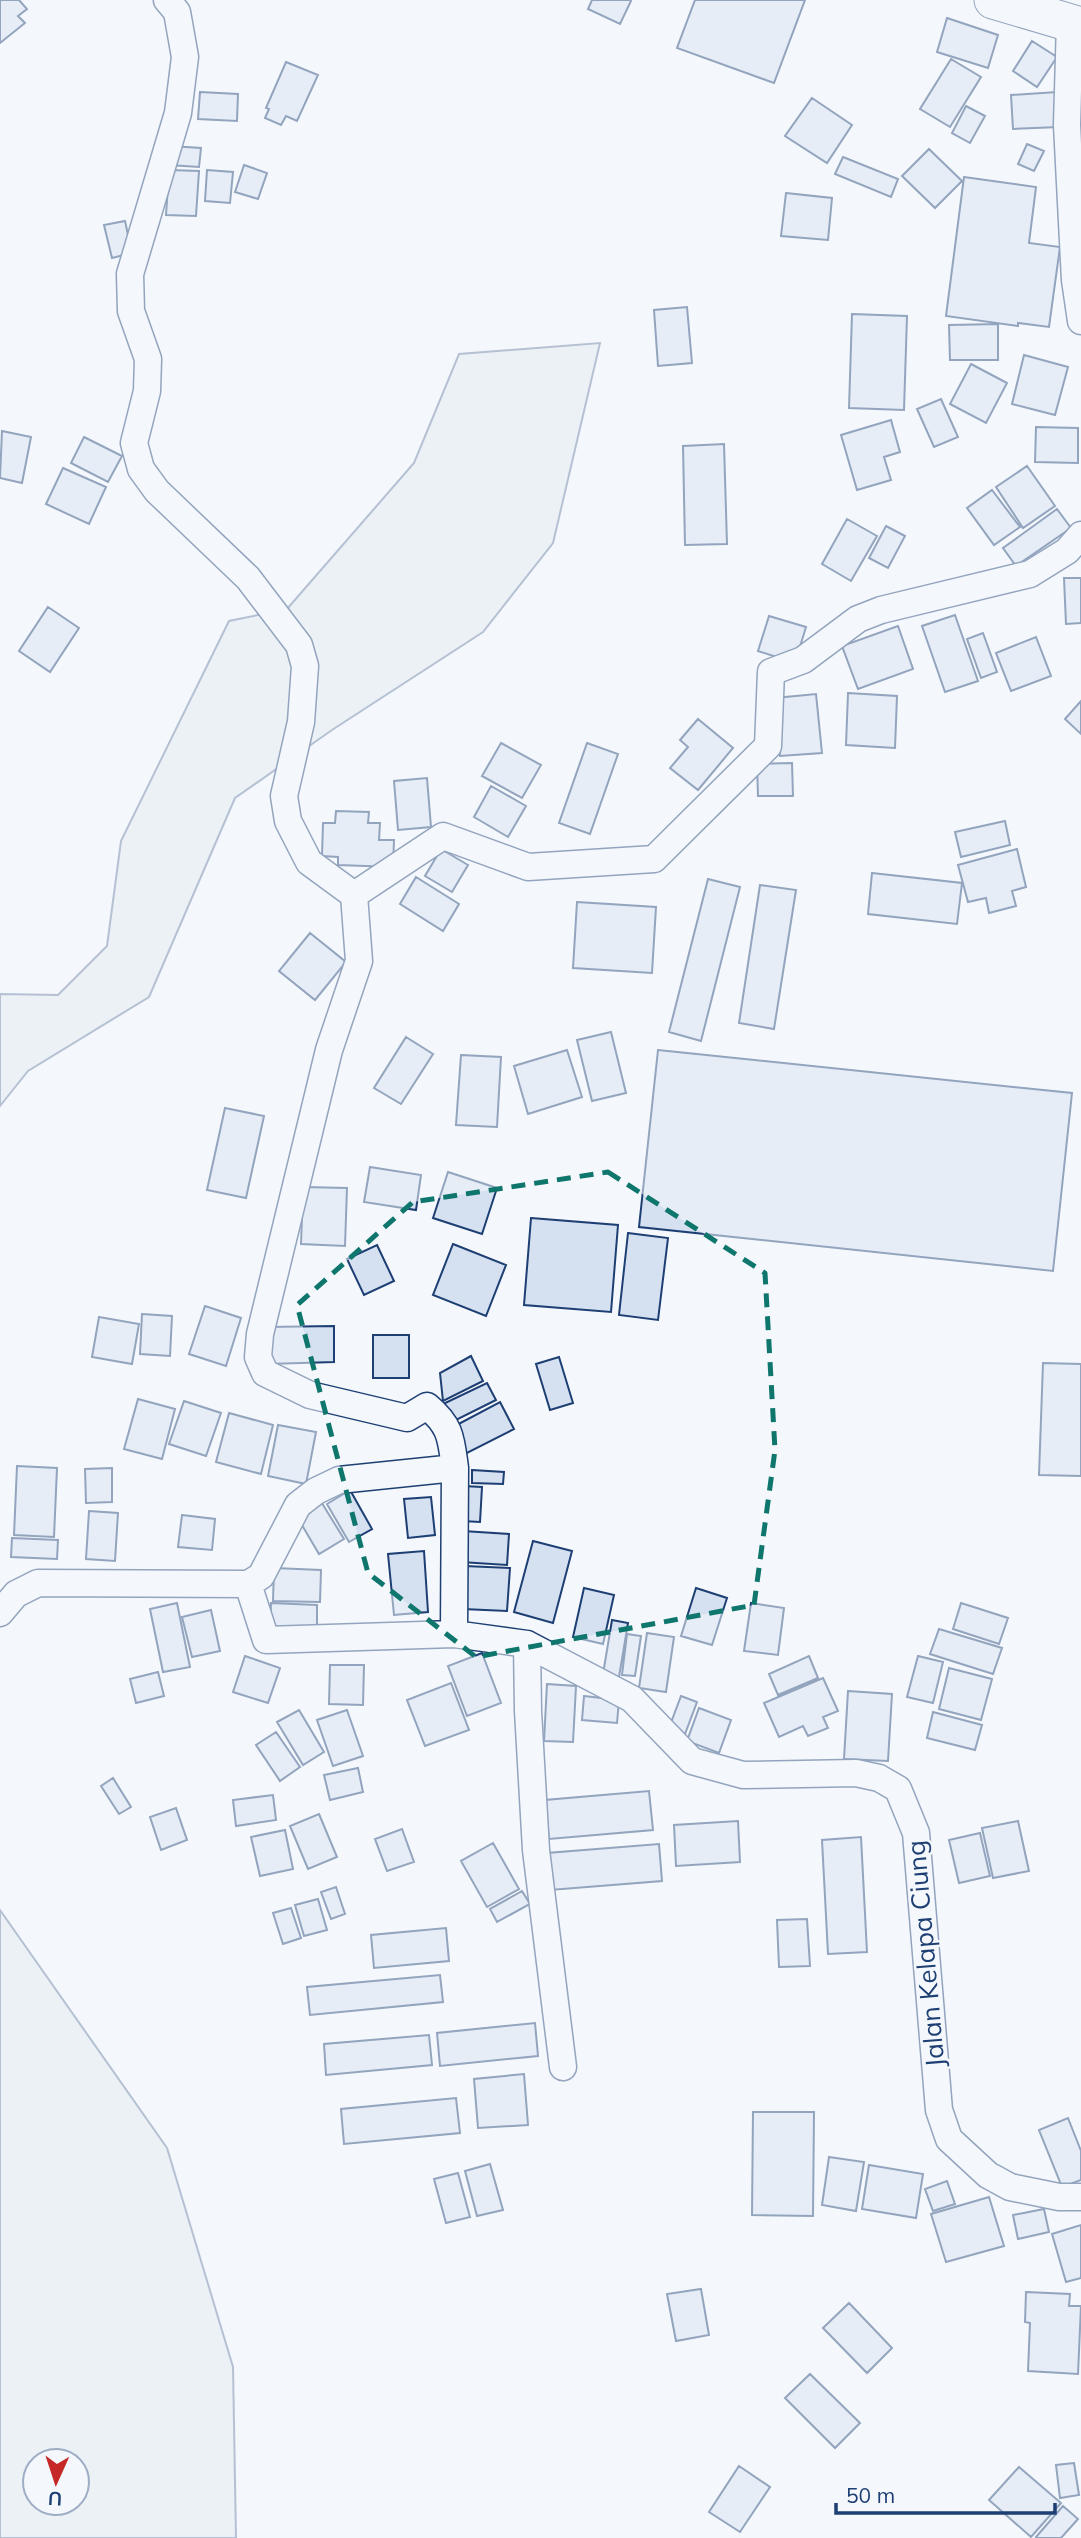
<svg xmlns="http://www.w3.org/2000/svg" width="1081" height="2538" viewBox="0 0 1081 2538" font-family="Mulish,sans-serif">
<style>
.green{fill:#e3e9f0;stroke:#687fa3;stroke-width:2;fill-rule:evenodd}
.building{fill:#d5e0f0;stroke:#1d3f73;stroke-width:2}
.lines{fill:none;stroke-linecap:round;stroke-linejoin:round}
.street-casing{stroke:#1d3f73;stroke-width:29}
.secondary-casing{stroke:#1d3f73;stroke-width:39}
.street{stroke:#f4f7fb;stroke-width:26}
.secondary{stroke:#f4f7fb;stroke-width:37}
.marked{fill:none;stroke:#0f766e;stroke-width:5;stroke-dasharray:14 9;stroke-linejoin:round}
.labels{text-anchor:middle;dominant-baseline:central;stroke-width:5;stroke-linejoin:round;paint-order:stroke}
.street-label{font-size:26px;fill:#1d3f73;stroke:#f4f7fb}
</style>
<rect width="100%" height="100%" fill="#f4f7fb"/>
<path class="green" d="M600,343L553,543L483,632L332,730L235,798L149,997L28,1071L0,1106V994L58,995L107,946L121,841L229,621L287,609L414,463L459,354Z
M0,1910L167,2148L233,2367L236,2538H0ZM35,2461H77V2503H35Z"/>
<path class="building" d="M0,0H19L27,9L18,16L25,23L0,43Z
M592,0H629L631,1L620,24L588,9Z
M695,0H805L774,83L677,48Z
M947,18L998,35L988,68L937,52Z
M1032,41L1057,57L1037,87L1013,71Z
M951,59L981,77L950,127L920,109Z
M286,62L318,75L297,121L286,116L281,125L265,118L269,109L266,108Z
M200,92L238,94L237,121L198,119Z
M1057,92L1059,127L1013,129L1011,95Z
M812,98L852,125L827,163L785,136Z
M966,106L985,116L970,143L952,133Z
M1027,144L1044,151L1034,171L1018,164Z
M170,146L201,148L199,167L169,165Z
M929,149L962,181L935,208L902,176Z
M843,157L898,179L891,197L835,174Z
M244,165L267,173L258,199L235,192Z
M169,170L199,171L196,216L166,215Z
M207,170L233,172L230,203L205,201Z
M964,177L1036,187L1029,243L1060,247L1049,327L1018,323V326L946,316Z
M786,193L832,198L828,240L781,236Z
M125,221L132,253L112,258L104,225Z
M687,307L692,363L658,366L654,310Z
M852,314L907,316L904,410L849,408Z
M998,324V360H950L949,325Z
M1024,355L1068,367L1055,415L1012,404Z
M971,364L1007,383L986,423L950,404Z
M941,399L958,437L934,447L917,409Z
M891,420L900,452L884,457L891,480L857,490L841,435Z
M1036,427L1078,428V463L1035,462Z
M2,431L31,437L22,483L0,478Z
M84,437L122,456L108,482L71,463Z
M724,444L727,544L685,545L683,446Z
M1027,466L1055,506L1023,528L996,487Z
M63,468L106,487L89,524L46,504Z
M992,490L1020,527L994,545L967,508Z
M1057,509L1071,528L1016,566L1003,548Z
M847,519L877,536L851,581L822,564Z
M886,526L905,536L888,568L869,558Z
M1064,578H1081V623L1066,624Z
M48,607L79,628L50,672L19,651Z
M955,615L978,681L945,692L922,626Z
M769,616L806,627L795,663L758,651Z
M898,626L913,669L858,689L842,646Z
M983,633L997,672L981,678L967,639Z
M1036,637L1051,676L1011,691L996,653Z
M848,693L897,696L895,748L846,745Z
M816,694L822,753L780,756L775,698Z
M1081,701V734L1065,719Z
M698,719L733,748L698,790L670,768L688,747L680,740Z
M501,743L541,765L522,798L482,776Z
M587,743L618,754L590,834L559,823Z
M792,763L793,796H758L757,764Z
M427,778L431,827L398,830L394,781Z
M491,786L526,806L508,837L474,817Z
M336,811L369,812L368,823H380L379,840H394L393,867L338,865V857L322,856L323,823H335Z
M1005,821L1010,845L961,857L955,832Z
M441,849L468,865L452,892L425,876Z
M1017,849L1026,887L1012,891L1016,906L989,913L986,898L968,902L958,865Z
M872,873L962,883L957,924L868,914Z
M416,877L459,904L443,931L400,904Z
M708,879L740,887L701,1041L669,1032Z
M760,885L796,890L774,1029L739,1023Z
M577,902L656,907L652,973L573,968Z
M310,933L346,962L315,1000L279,971Z
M611,1032L626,1093L592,1101L577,1040Z
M406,1037L433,1054L401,1104L374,1088Z
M567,1050L582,1097L528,1114L514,1066Z
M658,1050L1072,1093L1053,1271L639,1227Z
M461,1055L501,1057L497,1127L456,1125Z
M225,1108L264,1116L246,1198L207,1190Z
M370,1167L421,1175L416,1210L364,1202Z
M448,1172L497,1188L482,1234L433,1218Z
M303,1187L347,1188L345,1246L301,1244Z
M531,1218L618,1225L611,1312L524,1305Z
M628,1233L668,1238L658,1320L619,1315Z
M453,1244L506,1265L486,1316L433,1295Z
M377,1245L394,1281L364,1295L347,1259Z
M205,1306L241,1318L226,1366L189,1354Z
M142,1314L172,1316L170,1356L140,1354Z
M99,1317L139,1324L132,1364L92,1357Z
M334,1326V1362L268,1364L267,1327Z
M373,1335H409V1378H373Z
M471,1356L483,1381L443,1401L440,1373Z
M559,1357L573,1403L550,1410L536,1364Z
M1043,1363L1081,1364V1476L1039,1475Z
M487,1383L496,1400L450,1423L441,1405Z
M138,1399L175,1409L162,1459L124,1449Z
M184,1401L221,1413L206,1456L169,1444Z
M500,1402L514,1429L465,1454L451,1428Z
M229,1413L273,1425L261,1474L216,1462Z
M278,1425L316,1432L306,1484L268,1476Z
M17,1466L57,1468L54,1537L14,1535Z
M112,1468V1502L86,1503L85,1469Z
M472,1470L504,1472L503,1484L472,1483Z
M463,1486L482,1487L480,1522L462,1521Z
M350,1490L372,1529L349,1542L327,1504Z
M431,1497L435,1535L408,1538L404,1499Z
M320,1500L344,1539L319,1554L296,1515Z
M89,1511L118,1513L115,1561L86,1559Z
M182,1515L215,1519L212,1550L178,1547Z
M463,1531L509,1534L507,1565L461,1562Z
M12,1538L58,1540L57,1559L11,1557Z
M533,1541L572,1551L553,1623L514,1612Z
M424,1551L428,1612L394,1615L388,1554Z
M465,1566L510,1568L507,1611L463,1609Z
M274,1568L321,1570L320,1602L273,1601Z
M584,1588L614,1595L603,1644L573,1637Z
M696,1588L727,1598L712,1645L681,1636Z
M177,1603L190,1667L163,1672L150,1609Z
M271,1603L317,1605V1632L270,1631Z
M751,1603L784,1608L778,1655L744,1651Z
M961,1603L1008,1618L999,1644L953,1629Z
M211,1610L220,1651L192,1657L182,1617Z
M612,1620L628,1623L618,1683L602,1680Z
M939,1629L1002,1648L993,1674L930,1654Z
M647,1633L674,1637L666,1692L639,1688Z
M627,1634L641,1636L635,1676L622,1675Z
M482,1653L501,1703L467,1716L448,1666Z
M245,1656L280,1668L268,1703L233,1692Z
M809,1656L818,1678L778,1695L769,1674Z
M918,1656L943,1662L933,1703L907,1697Z
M330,1665H364L363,1705L329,1704Z
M949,1668L992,1679L981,1720L939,1709Z
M158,1672L164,1696L136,1703L130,1679Z
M823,1678L838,1711L823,1717L828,1728L808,1736L803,1726L779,1737L764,1703Z
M451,1683L469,1730L425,1746L407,1700Z
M547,1684L576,1686L573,1742L544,1741Z
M848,1691L892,1694L888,1761L844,1759Z
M584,1696L619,1700L617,1723L582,1720Z
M681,1696L697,1702L685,1734L669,1728Z
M699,1708L731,1720L719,1753L687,1741Z
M299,1710L324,1752L303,1765L277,1722Z
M347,1710L363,1756L333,1766L317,1720Z
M933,1712L982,1725L975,1750L927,1738Z
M276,1732L300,1767L280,1781L256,1745Z
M358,1768L363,1792L330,1800L324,1775Z
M113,1778L131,1807L119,1814L101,1786Z
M649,1791L653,1830L549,1839L545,1800Z
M273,1795L276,1820L236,1826L233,1800Z
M176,1808L187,1840L161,1850L150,1817Z
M319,1814L337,1857L308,1869L290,1826Z
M738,1821L740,1862L676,1866L674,1825Z
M1018,1821L1029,1871L993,1878L982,1828Z
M402,1829L414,1862L387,1871L375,1839Z
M285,1830L293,1869L260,1876L251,1837Z
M980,1833L990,1876L959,1883L949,1840Z
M861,1837L867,1952L828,1954L822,1840Z
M493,1843L519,1889L487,1907L461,1861Z
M659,1844L662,1881L550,1890L547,1853Z
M336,1887L345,1914L331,1919L321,1892Z
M522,1891L530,1904L497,1922L490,1909Z
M318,1899L327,1930L304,1936L295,1905Z
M291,1908L301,1938L283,1944L273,1913Z
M807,1919L810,1966L779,1967L777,1920Z
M446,1928L449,1961L374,1968L371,1935Z
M440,1975L443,2002L310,2015L307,1987Z
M535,2023L538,2056L440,2066L437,2033Z
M429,2035L432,2065L326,2075L324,2044Z
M524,2074L528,2125L478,2128L474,2079Z
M456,2098L460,2133L344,2144L341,2109Z
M753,2112H814L813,2216L752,2215Z
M1068,2118L1081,2151V2180L1062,2187L1039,2130Z
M829,2157L864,2162L856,2211L822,2205Z
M490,2164L503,2210L477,2216L465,2171Z
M869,2165L923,2174L916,2218L862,2209Z
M458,2173L470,2217L446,2223L434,2179Z
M947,2181L955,2204L933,2211L925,2189Z
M989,2197L1004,2246L946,2262L931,2214Z
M1044,2209L1049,2232L1018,2239L1013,2215Z
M1081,2225V2278L1066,2282L1052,2234Z
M701,2289L709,2335L676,2341L667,2294Z
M1026,2292L1070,2294L1069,2306H1081L1078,2374L1028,2371L1030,2323L1025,2322Z
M849,2303L892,2348L867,2373L823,2328Z
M810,2374L860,2423L835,2448L785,2398Z
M1074,2463L1079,2495L1060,2498L1056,2465Z
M739,2466L770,2487L740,2532L709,2512Z
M1019,2467L1061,2503L1031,2537L989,2500Z
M1063,2506L1078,2519L1061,2538H1038L1036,2537Z"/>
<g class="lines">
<defs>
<path id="street" d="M167,0L177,12L185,57L178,113L130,274L131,311L148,359L147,391L134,443L141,469L157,491L248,578L299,645L305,666L301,722L284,796L288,821L309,862L354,895L359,961L329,1050L260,1334L258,1357L265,1373L310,1395L407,1418L427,1406C451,1426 451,1438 455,1468
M1070,22L1067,125L1075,280L1081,321
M354,895L443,836L528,867L654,859L768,746L771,672L803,660L858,619L881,610L1030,574L1067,551L1081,535
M248,1584L266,1640L454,1634
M0,1613L16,1594L38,1583L248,1584L261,1576L298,1505L316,1491L339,1480L455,1468L454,1634L527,1644L632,1699L692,1761L743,1775L856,1773L879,1778L898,1789L916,1833L939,2110L949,2139L988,2175L1010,2187L1059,2197H1081
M527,1644L528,1711L536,1850L563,2067"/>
<path id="secondary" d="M993,0L1081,26"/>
</defs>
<use href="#street" class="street-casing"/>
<use href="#secondary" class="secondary-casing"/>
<use href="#street" class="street"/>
<use href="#secondary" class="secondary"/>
</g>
<path d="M0 0H1081V2538H0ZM608,1172L765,1273L775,1450L754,1605L476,1657L368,1573L297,1305L413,1202Z" fill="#f4f7fb" fill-opacity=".55" fill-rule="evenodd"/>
<path class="marked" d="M608,1172L765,1273L775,1450L754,1605L476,1657L368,1573L297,1305L413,1202Z"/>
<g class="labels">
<g class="street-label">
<text transform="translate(925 1954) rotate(-95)">Jalan Kelapa Ciung</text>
</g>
</g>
<g transform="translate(56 2482) rotate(183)"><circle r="33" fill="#f4f7fb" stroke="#9eadc5" stroke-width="2"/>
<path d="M0-5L12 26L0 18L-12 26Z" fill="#c62828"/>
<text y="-10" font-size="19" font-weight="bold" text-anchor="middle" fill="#1d3f73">U</text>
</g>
<path d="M836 2503v10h219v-10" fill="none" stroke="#1d3f73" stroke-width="3.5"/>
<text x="846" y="2503" font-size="21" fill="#1d3f73" stroke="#f4f7fb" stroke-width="5" paint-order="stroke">50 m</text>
</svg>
